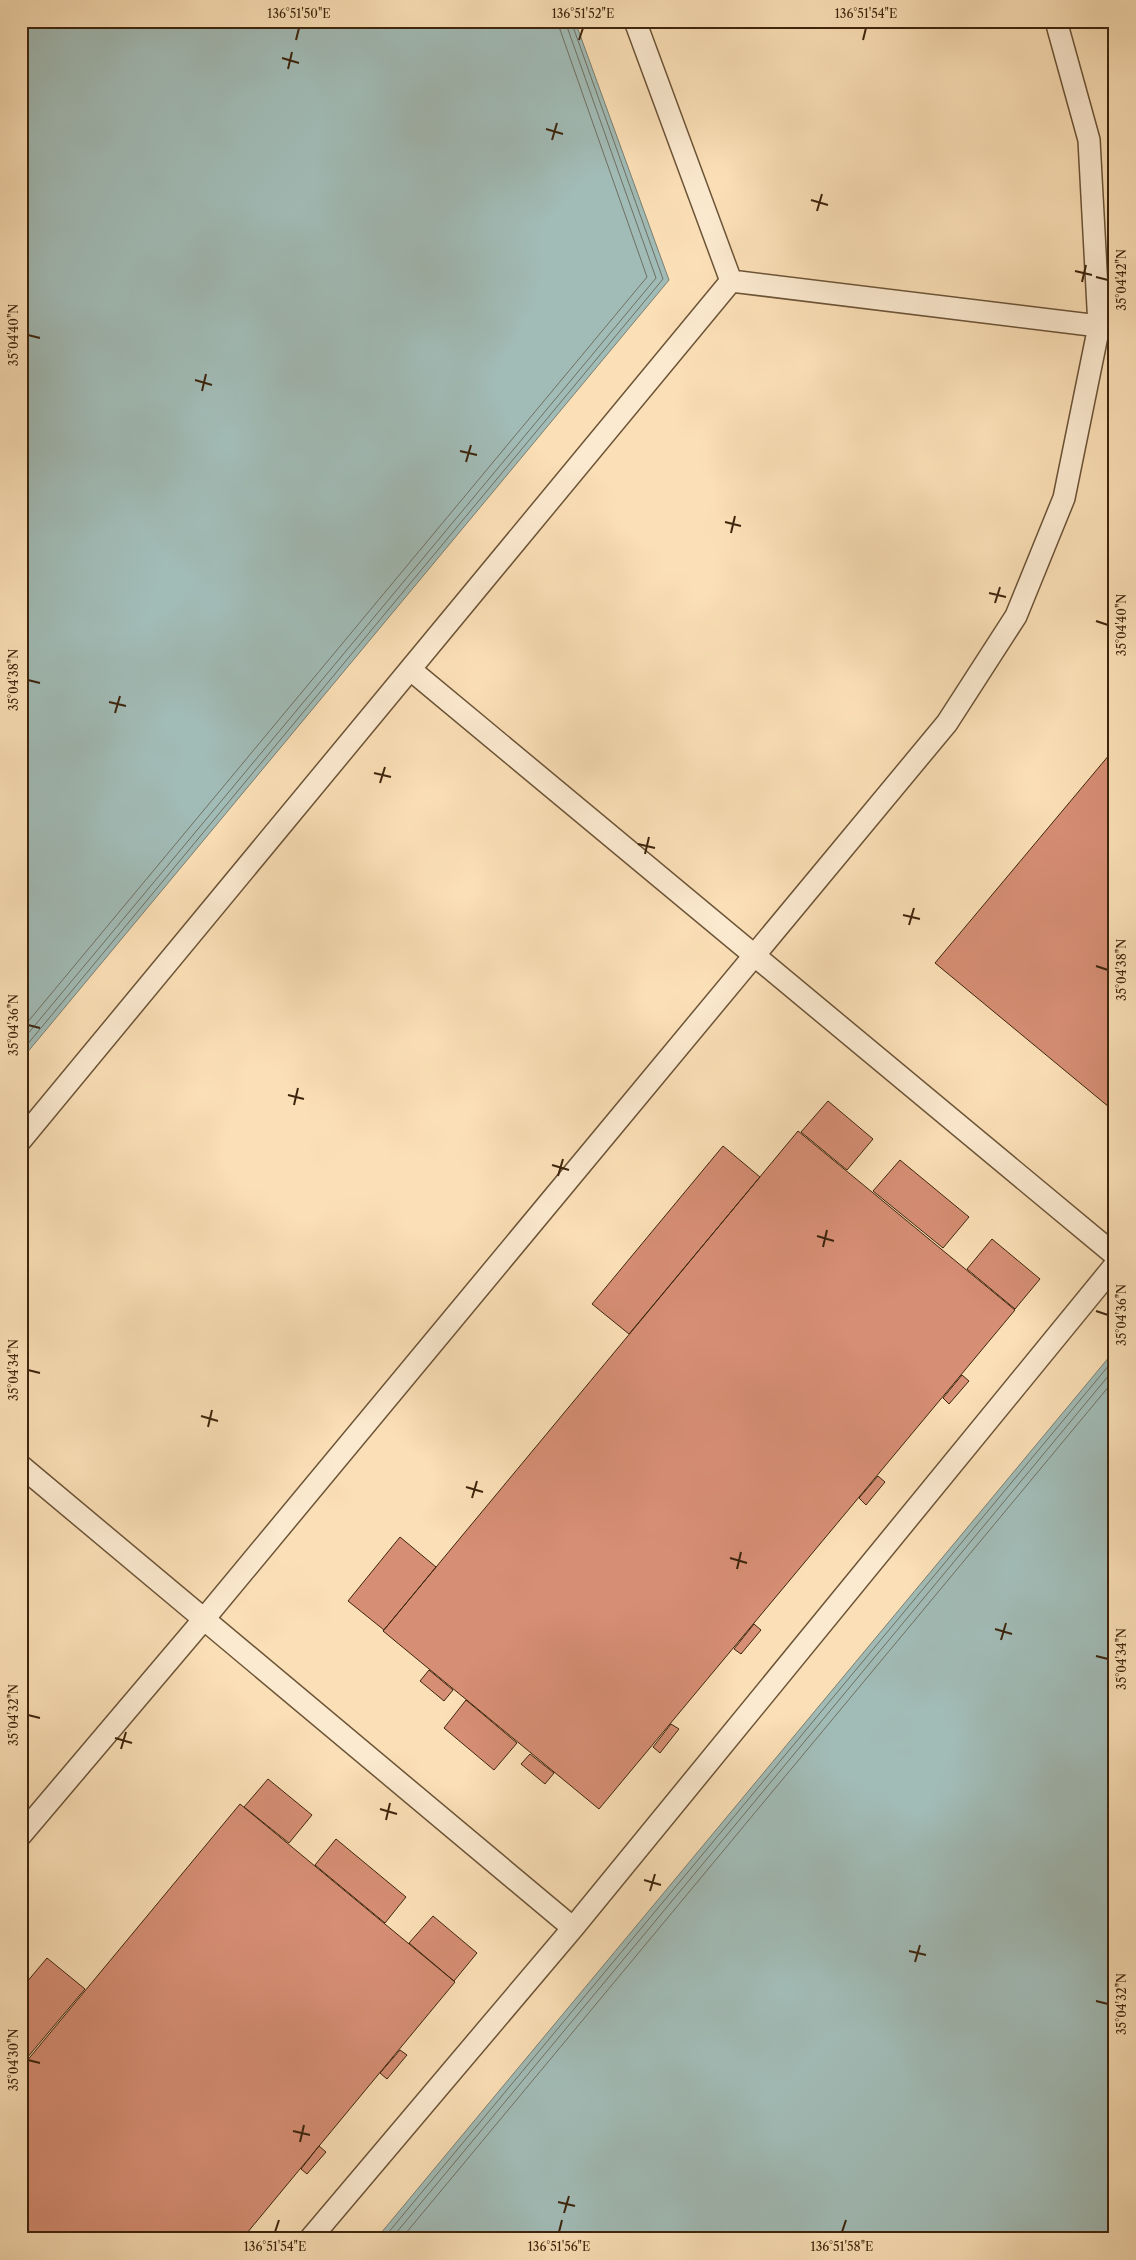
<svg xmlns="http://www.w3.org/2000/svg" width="1136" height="2260" viewBox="0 0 1136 2260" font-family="'Libre Caslon Text',serif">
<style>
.water{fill:#a1bbb6;stroke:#797f72}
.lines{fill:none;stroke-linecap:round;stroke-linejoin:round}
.shore{stroke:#6f7062;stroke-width:1}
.building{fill:#d68e74;stroke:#3d250d}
.lane-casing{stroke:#6c5437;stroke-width:24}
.lane{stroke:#fcead0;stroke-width:21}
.ticks{fill:none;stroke:#3d250d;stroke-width:2}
.neatline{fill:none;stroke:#3d250d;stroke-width:2}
.ticks-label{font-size:12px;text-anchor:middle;fill:#3d250d}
</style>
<rect width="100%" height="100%" fill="#fbdfb6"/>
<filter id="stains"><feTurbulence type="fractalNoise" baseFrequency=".004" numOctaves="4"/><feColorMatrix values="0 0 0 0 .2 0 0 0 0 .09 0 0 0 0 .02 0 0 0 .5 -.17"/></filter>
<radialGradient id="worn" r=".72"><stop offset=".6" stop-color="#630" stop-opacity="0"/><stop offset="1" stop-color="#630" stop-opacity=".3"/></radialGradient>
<path class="water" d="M21,21H575L669,280L21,1060Z
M1115,1350V2239H376Z"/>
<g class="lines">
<path class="shore" d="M21,1030L647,277L557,21
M21,1042L656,278L565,21
M21,1052L663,279L571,21
M383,2239L1115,1358
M391,2239L1115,1368
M401,2239L1115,1379"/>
</g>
<path class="building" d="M1115,748V1112L935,963Z
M828,1101L873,1139L847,1170L801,1132Z
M798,1131L1015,1310L599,1809L383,1631Z
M723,1146L760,1177L629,1334L592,1304Z
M900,1160L969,1217L943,1248L873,1191Z
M992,1239L1040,1279L1015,1309L967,1269Z
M962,1375L969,1381L949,1404L943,1398Z
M878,1476L885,1482L866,1505L859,1498Z
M400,1537L436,1567L384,1630L348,1601Z
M754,1624L761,1630L741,1654L734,1649Z
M429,1670L453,1690L444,1701L420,1681Z
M466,1700L517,1743L494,1770L444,1728Z
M671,1724L679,1729L660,1753L653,1747Z
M530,1754L554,1773L545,1784L521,1764Z
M268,1779L312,1815L289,1843L244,1807Z
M240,1804L455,1982L242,2239H21V2068Z
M336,1839L406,1897L385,1923L315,1865Z
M433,1916L477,1953L454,1981L409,1943Z
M47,1958L85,1989L21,2065V1989Z
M400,2050L407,2055L387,2079L380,2073Z
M319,2146L326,2152L307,2174L301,2169Z"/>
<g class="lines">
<defs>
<path id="lane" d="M635,21L731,281
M731,281L1115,328
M411,670L1115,1255
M21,1140L731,281
M21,1466L573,1928
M21,1835L204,1619L947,723L1016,616L1064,498L1099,326L1089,140L1056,21
M310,2239L573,1928L1115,1265"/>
</defs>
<use href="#lane" class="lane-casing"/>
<use href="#lane" class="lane"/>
</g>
<path class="ticks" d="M296,40L299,28M579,40L583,28M863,40L866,28M282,58L299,63M288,69L292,52M546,129L563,134M552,140L557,123M811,200L828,205M817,211L822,194M1075,271L1092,275M1096,277L1108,280M1082,282L1086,265M28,335L40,338M195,380L212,385M202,391L206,374M460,451L477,455M466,462L471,445M725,522L741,526M731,533L735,516M989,593L1006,597M995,603L1000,587M1096,621L1108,625M28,680L40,683M109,702L126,706M115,713L120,696M374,773L391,777M380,783L385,767M638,844L655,848M645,854L649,837M903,915L920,919M909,925L914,908M1096,966L1108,970M28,1025L40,1028M288,1095L304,1099M294,1105L298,1088M552,1165L569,1170M558,1176L563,1159M817,1236L834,1241M823,1247L827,1230M1096,1311L1108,1315M28,1370L40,1373M201,1416L218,1421M208,1427L212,1410M466,1487L483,1492M472,1498L477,1481M730,1558L747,1563M737,1569L741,1552M995,1629L1012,1634M1001,1640L1006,1623M1096,1656L1108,1659M28,1715L40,1718M115,1738L132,1743M121,1749L126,1732M380,1809L397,1814M386,1820L390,1803M644,1880L661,1885M650,1891L655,1874M909,1951L926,1955M915,1962L920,1945M1096,2001L1108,2004M28,2060L40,2063M293,2131L310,2135M300,2142L304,2125M558,2202L575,2206M564,2213L569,2196M275,2232L279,2220M559,2232L562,2220M842,2232L846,2220"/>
<rect width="1136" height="2260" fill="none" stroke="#fbdfb6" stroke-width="55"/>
<rect x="28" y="28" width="1080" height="2204" class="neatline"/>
<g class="ticks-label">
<text x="299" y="18">136°51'50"E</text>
<text x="583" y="18">136°51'52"E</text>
<text x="866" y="18">136°51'54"E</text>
<text transform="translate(1122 280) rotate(-90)" y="4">35°04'42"N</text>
<text transform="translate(14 335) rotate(-90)" y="4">35°04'40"N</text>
<text transform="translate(1122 625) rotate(-90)" y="4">35°04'40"N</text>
<text transform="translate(14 680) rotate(-90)" y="4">35°04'38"N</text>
<text transform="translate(1122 970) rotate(-90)" y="4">35°04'38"N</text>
<text transform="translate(14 1025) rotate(-90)" y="4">35°04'36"N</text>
<text transform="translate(1122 1315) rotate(-90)" y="4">35°04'36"N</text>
<text transform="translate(14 1370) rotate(-90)" y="4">35°04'34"N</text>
<text transform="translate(1122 1659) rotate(-90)" y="4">35°04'34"N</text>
<text transform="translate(14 1715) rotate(-90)" y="4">35°04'32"N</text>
<text transform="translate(1122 2004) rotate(-90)" y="4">35°04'32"N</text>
<text transform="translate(14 2060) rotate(-90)" y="4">35°04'30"N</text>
<text x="275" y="2251">136°51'54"E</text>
<text x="559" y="2251">136°51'56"E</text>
<text x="842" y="2251">136°51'58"E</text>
</g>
<rect width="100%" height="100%" filter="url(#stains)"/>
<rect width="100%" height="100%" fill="url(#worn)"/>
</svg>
